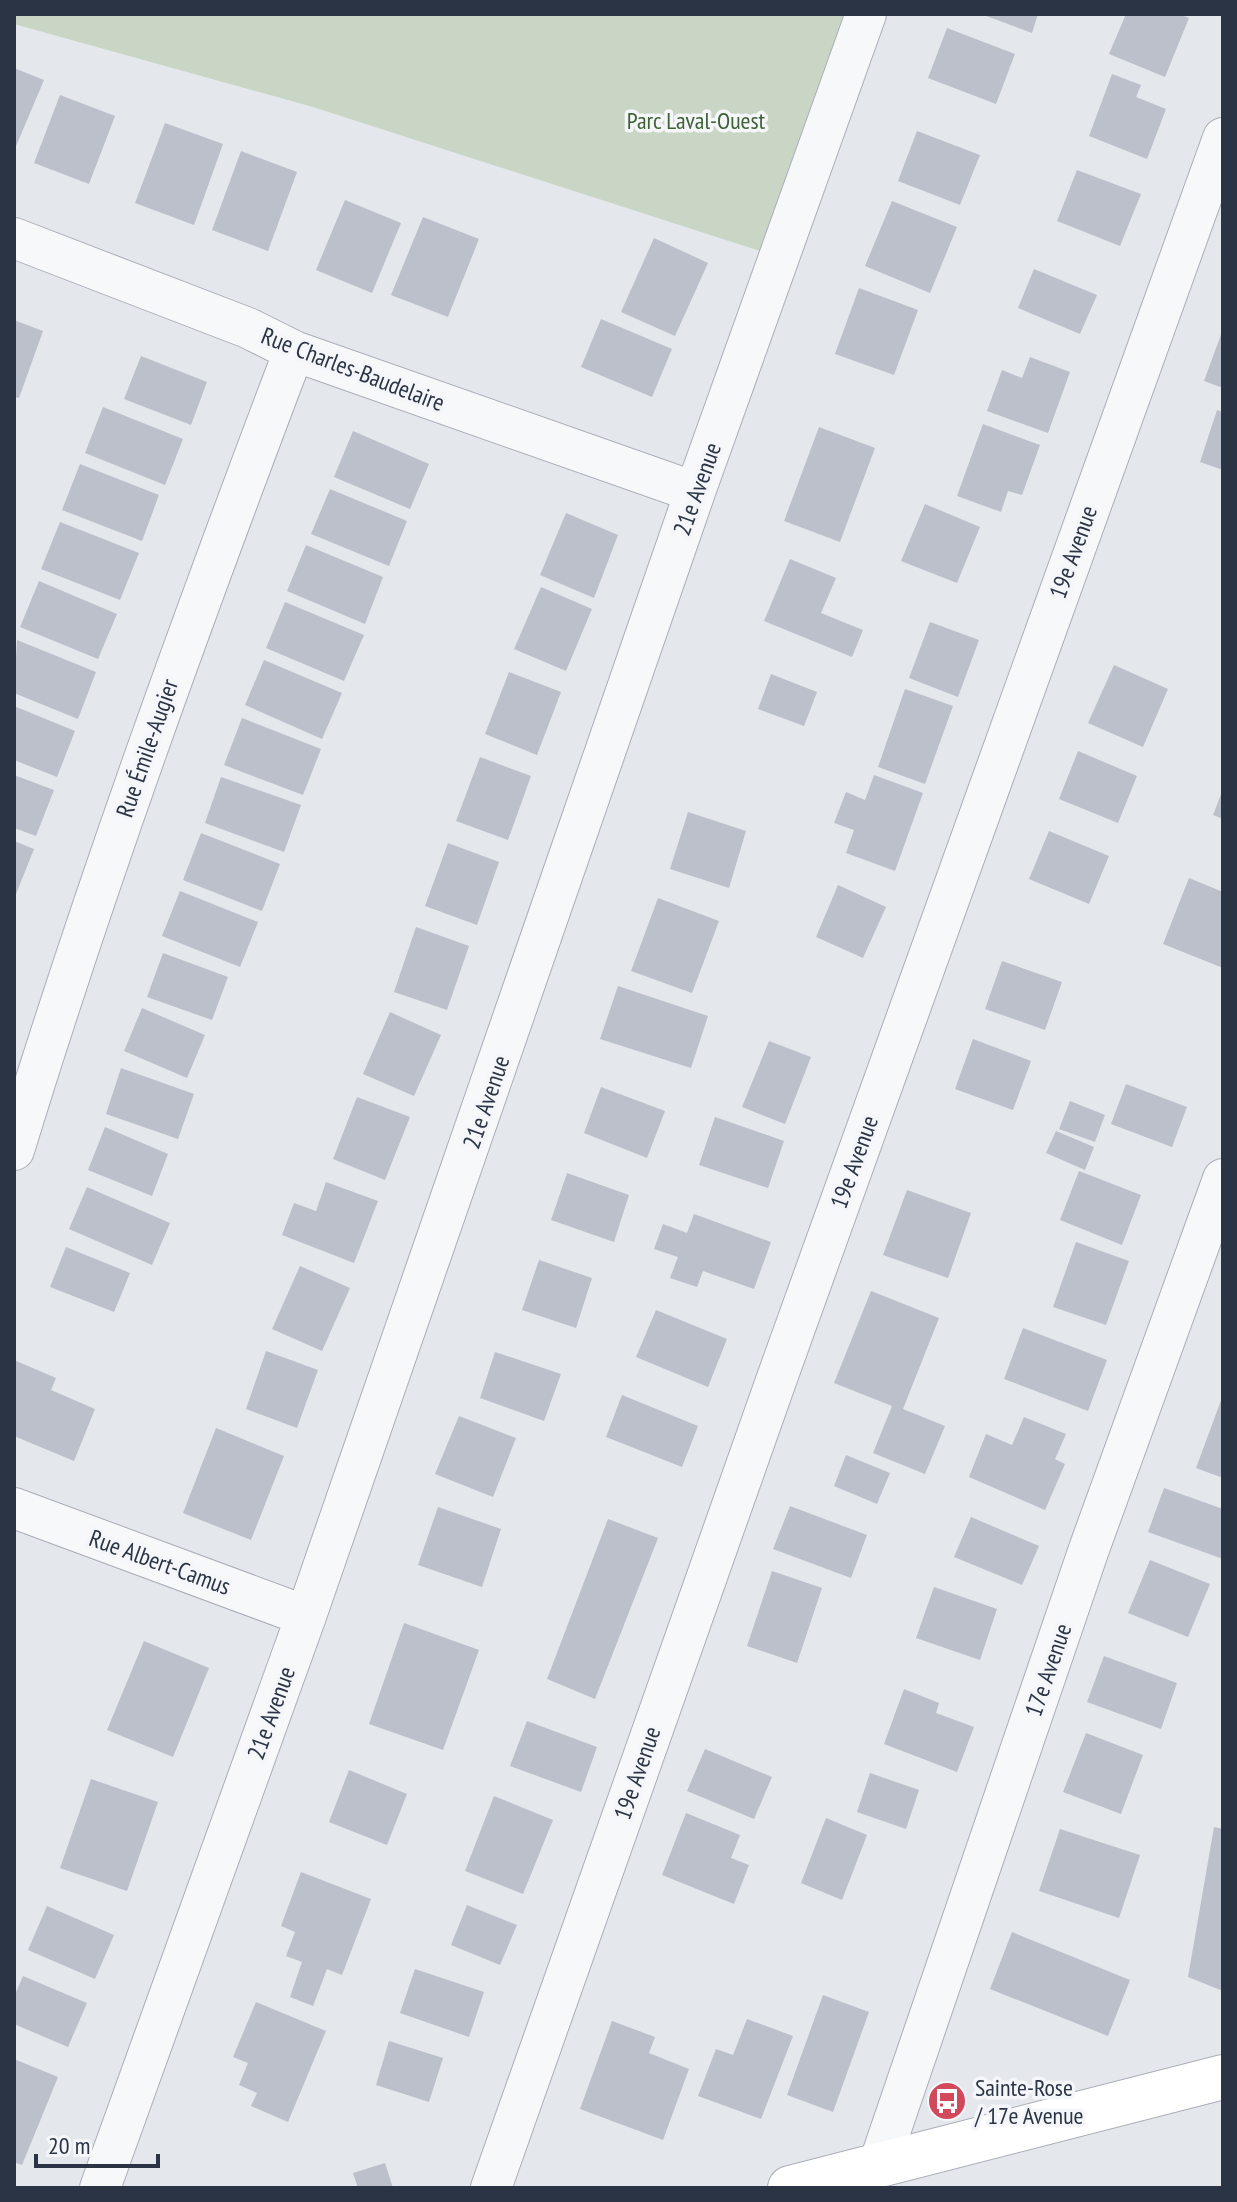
<svg xmlns="http://www.w3.org/2000/svg" width="1237" height="2202" viewBox="0 0 1237 2202" font-family="'PT Sans Narrow',sans-serif">
<style>
.green{fill:#c9d6c5}
.building{fill:#bbc0ca}
.lines{fill:none;stroke-linecap:round;stroke-linejoin:round}
.street-casing{stroke:#a9aeb7;stroke-width:42}
.secondary-casing{stroke:#a9aeb7;stroke-width:46}
.street{stroke:#f7f8fa;stroke-width:40}
.secondary{stroke:#fff;stroke-width:44}
.labels{text-anchor:middle;dominant-baseline:central;stroke-width:7;stroke-linejoin:round;paint-order:stroke}
.park-label{font-size:24px;fill:#3f6138;stroke:#f4f6f9}
.street-label{font-size:24px;fill:#2b3445;stroke:#f4f6f9}
.poi-label{font-size:24px;fill:#2b3445;stroke:#f4f6f9;text-anchor:start}
</style>
<rect width="100%" height="100%" fill="#e4e7ec"/>
<path class="green" d="M14,14H846L760,251L313,107L14,24Z"/>
<path class="building" d="M981,14H1038L1032,33Z
M1126,14H1179L1189,18L1165,77L1109,54Z
M947,28L1015,54L996,104L928,78Z
M14,68L44,80L14,151Z
M1112,74L1141,85L1136,97L1166,109L1147,159L1089,136Z
M60,95L115,116L89,184L34,163Z
M165,123L223,144L194,225L135,203Z
M917,131L980,155L960,205L898,181Z
M241,151L297,172L268,251L212,230Z
M1077,170L1141,194L1120,246L1057,221Z
M345,200L401,223L372,293L316,270Z
M892,201L957,227L930,293L865,266Z
M423,217L479,239L448,317L391,295Z
M654,238L708,263L675,336L621,312Z
M1034,269L1097,295L1080,334L1018,308Z
M859,288L918,310L894,375L835,354Z
M601,319L672,349L652,397L581,367Z
M14,320L43,331L19,398L14,397Z
M1223,329V388L1204,381Z
M141,356L207,382L191,425L124,399Z
M1030,357L1070,372L1048,433L987,411L1002,370L1022,378Z
M103,407L183,439L165,485L85,453Z
M1217,410L1223,412V470L1200,462Z
M983,424L1040,445L1022,495L1008,491L1001,512L957,496Z
M819,427L875,448L840,542L784,521Z
M353,431L429,464L410,509L334,477Z
M80,464L159,495L142,541L62,510Z
M330,489L407,521L389,566L311,534Z
M925,504L980,527L957,583L901,561Z
M566,513L618,535L594,598L540,575Z
M60,522L139,553L120,600L41,569Z
M306,545L383,577L365,624L287,591Z
M790,559L836,578L821,613L863,630L852,657L764,621Z
M39,581L117,614L98,659L20,627Z
M541,587L592,609L566,671L514,649Z
M285,602L364,635L344,681L266,648Z
M930,622L979,640L958,697L909,678Z
M17,640L96,672L78,719L14,693Z
M264,660L342,693L322,739L245,705Z
M1114,665L1168,689L1143,747L1088,723Z
M509,672L561,692L537,755L485,734Z
M771,674L817,692L804,726L758,709Z
M905,689L953,706L925,784L878,767Z
M14,706L75,731L57,777L14,760Z
M242,718L321,749L303,795L224,765Z
M1078,751L1137,776L1118,823L1059,799Z
M480,757L531,776L508,840L456,821Z
M14,775L54,790L36,836L14,828Z
M874,775L923,793L895,871L846,853L854,830L834,823L846,792L865,800Z
M221,777L301,805L284,852L205,823Z
M1223,789V819L1213,815Z
M688,812L746,831L729,888L670,869Z
M1049,831L1109,856L1089,904L1029,879Z
M201,833L280,864L262,911L183,880Z
M14,841L34,849L14,899Z
M448,843L499,862L477,925L425,906Z
M1189,878L1223,892V968L1163,944Z
M838,885L886,907L863,958L816,937Z
M180,891L258,922L240,967L162,936Z
M658,898L719,921L692,993L631,971Z
M416,927L469,946L447,1010L394,992Z
M163,953L228,977L212,1020L147,997Z
M1002,961L1062,982L1045,1030L985,1009Z
M618,986L708,1016L691,1068L600,1039Z
M142,1008L205,1035L187,1078L124,1051Z
M390,1012L441,1035L414,1096L363,1074Z
M973,1039L1031,1061L1013,1110L955,1089Z
M769,1041L811,1057L785,1124L742,1107Z
M121,1068L194,1094L178,1139L106,1114Z
M1126,1084L1187,1107L1172,1147L1111,1124Z
M601,1087L665,1111L647,1158L584,1133Z
M357,1097L410,1117L385,1180L333,1159Z
M1070,1101L1105,1115L1095,1142L1059,1129Z
M715,1117L784,1141L768,1188L699,1165Z
M105,1127L168,1154L152,1196L88,1170Z
M1056,1131L1094,1147L1085,1170L1046,1153Z
M1079,1171L1141,1195L1122,1245L1060,1220Z
M567,1173L629,1195L614,1242L551,1220Z
M326,1182L378,1201L354,1263L282,1235L294,1203L316,1211Z
M87,1187L170,1223L152,1265L69,1229Z
M907,1190L971,1213L948,1278L883,1255Z
M694,1214L771,1242L754,1289L703,1271L697,1287L670,1278L678,1257L654,1249L663,1224L687,1233Z
M1076,1242L1129,1261L1106,1325L1053,1307Z
M66,1247L130,1273L114,1312L50,1287Z
M539,1260L592,1278L576,1328L522,1310Z
M300,1266L350,1288L322,1351L272,1329Z
M871,1291L939,1318L903,1409L945,1426L925,1474L873,1453L892,1406L834,1383Z
M656,1310L727,1339L708,1387L636,1357Z
M1023,1328L1107,1360L1088,1411L1004,1379Z
M266,1351L318,1370L297,1428L246,1409Z
M495,1352L561,1374L544,1421L480,1398Z
M14,1360L56,1378L51,1390L95,1409L74,1461L14,1436Z
M622,1395L698,1426L682,1467L606,1437Z
M1223,1395V1478L1196,1468Z
M459,1416L516,1438L493,1497L435,1474Z
M1024,1417L1066,1434L1055,1459L1065,1464L1045,1510L969,1477L986,1434L1012,1445Z
M216,1428L284,1456L251,1540L183,1513Z
M846,1455L890,1473L877,1504L834,1486Z
M1164,1488L1223,1509V1559L1148,1532Z
M790,1506L867,1535L851,1578L773,1549Z
M438,1507L501,1529L482,1587L418,1565Z
M971,1517L1039,1546L1022,1585L954,1557Z
M608,1519L658,1538L595,1699L547,1679Z
M1150,1560L1210,1584L1188,1637L1128,1613Z
M772,1571L822,1588L797,1663L747,1646Z
M934,1587L997,1609L980,1660L916,1638Z
M404,1623L479,1650L443,1750L369,1724Z
M144,1641L209,1668L173,1757L107,1730Z
M1104,1656L1177,1683L1161,1729L1087,1702Z
M904,1689L939,1703L936,1713L974,1727L957,1772L884,1744Z
M527,1721L597,1747L581,1792L510,1766Z
M1086,1733L1143,1755L1121,1814L1063,1792Z
M705,1749L772,1777L754,1819L687,1791Z
M349,1770L407,1794L387,1845L329,1822Z
M870,1773L919,1790L906,1829L857,1812Z
M91,1779L158,1802L127,1891L60,1868Z
M494,1796L553,1820L523,1894L465,1871Z
M686,1813L740,1835L731,1858L749,1865L734,1904L662,1875Z
M826,1818L867,1835L842,1900L801,1883Z
M1214,1827L1223,1829V1991L1188,1977Z
M1060,1829L1140,1855L1119,1918L1039,1891Z
M301,1872L371,1899L342,1975L327,1969L313,2006L290,1997L302,1962L286,1956L295,1932L281,1926Z
M467,1905L517,1925L500,1965L451,1945Z
M47,1906L114,1935L95,1979L28,1950Z
M1012,1932L1130,1980L1108,2036L990,1989Z
M415,1969L484,1992L469,2037L400,2013Z
M23,1976L87,2003L68,2047L14,2024V1997Z
M823,1995L869,2012L833,2112L787,2095Z
M256,2002L326,2031L288,2122L251,2106L257,2093L239,2085L248,2063L233,2057Z
M747,2019L793,2036L761,2119L698,2096L716,2049L733,2055Z
M612,2021L655,2037L649,2053L689,2069L663,2140L580,2109Z
M389,2041L443,2058L429,2102L376,2085Z
M14,2059L58,2077L22,2165L14,2162Z
M385,2163L393,2188H358L353,2173Z"/>
<g class="lines">
<defs>
<path id="street" d="M14,238L248,328L294,351L695,492
M14,1150C97,880 194,615 294,351
M14,1508L306,1616
M879,2164L1089,1549L1223,1179
M100,2188L306,1616L695,492L866,14
M491,2188L777,1378L1223,138"/>
<path id="secondary" d="M790,2188L1223,2077"/>
</defs>
<use href="#street" class="street-casing"/>
<use href="#secondary" class="secondary-casing"/>
<use href="#street" class="street"/>
<use href="#secondary" class="secondary"/>
</g>
<defs>
<symbol id="bus-disc" viewBox="-11 -11 22 22"><circle r="9.5" fill="#d1495b" stroke="#f4f6f9"/><path d="M-5-6H5V4H4V6H2V4H-2V6H-4V4H-5ZM-3.5-4V0h7V-4ZM-3.5 1.2v1.5H-2V1.2ZM2 1.2v1.5H3.5V1.2Z" fill="#fff"/></symbol>
</defs>
<g fill-rule="evenodd">
<use href="#bus-disc" x="925" y="2079" width="44" height="44"/>
</g>
<g class="labels">
<g class="park-label">
<text x="696" y="120">Parc Laval-Ouest</text>
</g>
<g class="street-label">
<text transform="translate(353 369) rotate(21)">Rue Charles-Baudelaire</text>
<text transform="translate(697 489) rotate(-70)">21e Avenue</text>
<text transform="translate(1073 552) rotate(-70)">19e Avenue</text>
<text transform="translate(147 748) rotate(-71)">Rue Émile-Augier</text>
<text transform="translate(486 1102) rotate(-71)">21e Avenue</text>
<text transform="translate(854 1162) rotate(-70)">19e Avenue</text>
<text transform="translate(160 1562) rotate(20)">Rue Albert-Camus</text>
<text transform="translate(1048 1670) rotate(-71)">17e Avenue</text>
<text transform="translate(271 1713) rotate(-70)">21e Avenue</text>
<text transform="translate(637 1773) rotate(-71)">19e Avenue</text>
</g>
<g class="poi-label">
<text x="975" y="2087">Sainte-Rose<tspan x="975" dy="28">/ 17e Avenue</tspan></text>
</g>
</g>
<rect width="1237" height="2202" fill="none" stroke="#2b3445" stroke-width="32"/>
<path d="M36 2154v12h122v-12" fill="none" stroke="#2b3445" stroke-width="4"/>
<text x="48" y="2154" font-size="24" fill="#2b3445" stroke="#f4f6f9" stroke-width="6" paint-order="stroke">20 m</text>
</svg>
